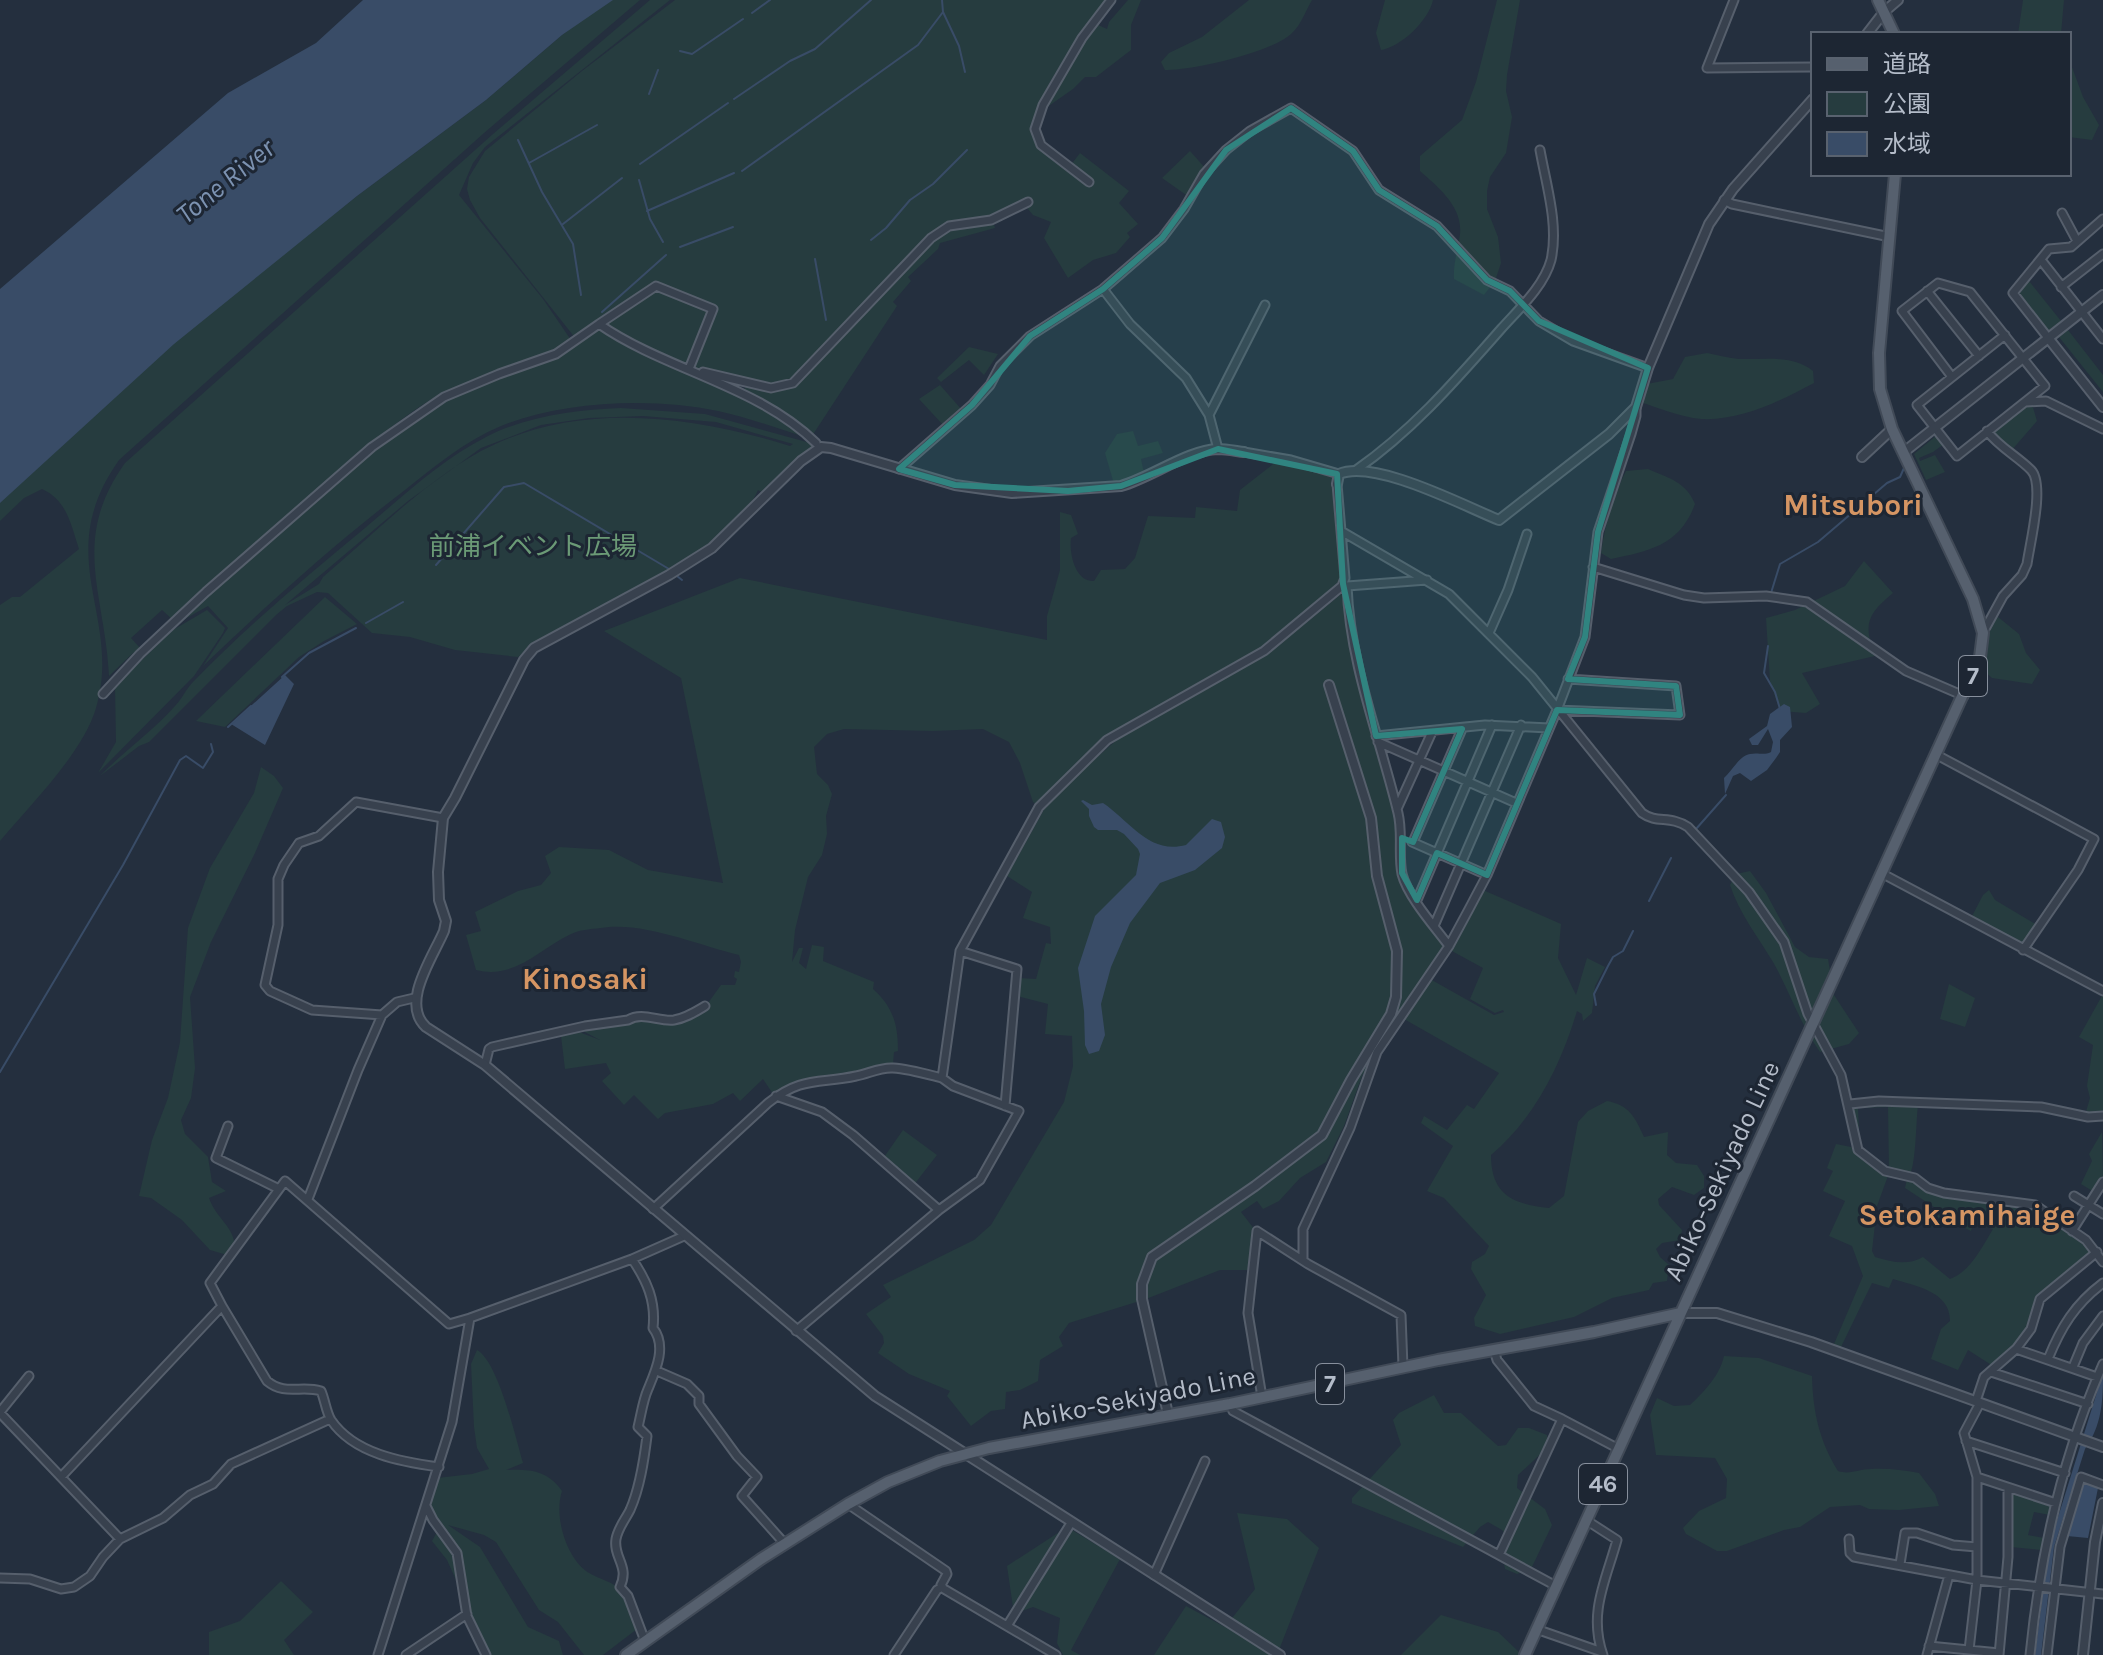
<svg xmlns="http://www.w3.org/2000/svg" width="2103" height="1655" viewBox="0 0 2103 1655" font-family="Karla,'Noto Sans JP',sans-serif">
<style>
.green{fill:#263c3f;fill-rule:evenodd}
.water{fill:#394c67}
.lines{fill:none;stroke-linecap:round;stroke-linejoin:round}
.stream{stroke:#394c67;stroke-width:2}
.minor-casing{stroke:#565f6c;stroke-width:11}
.tertiary-casing{stroke:#565f6c;stroke-width:12}
.primary-casing{stroke:#414a57;stroke-width:14}
.minor{stroke:#38414e;stroke-width:7}
.tertiary{stroke:#38414e;stroke-width:8}
.primary{stroke:#56606e;stroke-width:10}
.marked{fill:#308480;fill-opacity:0.2;stroke:#308480;stroke-width:6;stroke-linejoin:round}
.labels{text-anchor:middle;dominant-baseline:central;stroke-width:6;stroke-linejoin:round;paint-order:stroke}
.shield{fill:#1d2633;stroke:#878f9c;stroke-width:2}
.shield-label{font-size:24px;font-weight:bold;fill:#b4bcc9}
.park-label{font-size:26px;fill:#6b9a76;stroke:#1d2633}
.street-label{font-size:26px;fill:#b4bcc9;stroke:#1d2633}
.water-label{font-size:28px;font-style:italic;fill:#7c92b1;stroke:#1d2633}
.quarter-label{font-size:30px;font-weight:bold;fill:#d59563;stroke:#1d2633}
</style>
<rect width="100%" height="100%" fill="#242f3e"/>
<path class="green" d="M609,0H640L484,133L119,460C50,558 123,616 96,708C83,753 30,805 0,841V605L12,597H20L79,549C71,525 67,500 42,489L24,498L0,521V491L79,415L357,196L486,100L562,35Z
M650,0H670L485,147L473,163L459,195L543,299L571,340C530,369 476,373 432,399C395,421 364,450 331,477C277,524 225,572 173,620L162,610L131,638L141,649L133,653L109,676C105,593 70,540 125,463L493,134Z
M675,0H1107C1087,23 1027,106 1033,135C1037,151 1054,161 1067,170L1080,153L1129,191L1119,203L1138,224L1127,233L1130,237L1116,253L1093,260L1068,278L1044,238L1051,222L1033,215L1023,203L995,217L949,225L797,378L775,386L693,369L692,367L716,309L657,284L576,339L480,218L470,200L467,189L469,177L485,151L582,71Z
M1128,0H1141L1131,25V50L1096,77H1085L1073,89L1043,110L1096,24L1107,29L1109,22Z
M1249,0H1312C1306,10 1301,25 1292,33C1274,52 1191,71 1165,70L1161,62L1169,53L1202,37Z
M1385,0H1433C1429,20 1401,47 1381,50L1376,33Z
M1497,0H1520L1507,75L1506,91L1512,117L1506,153L1490,177L1487,191V209L1498,237L1501,263L1495,281L1484,295L1454,279C1453,263 1458,250 1460,234C1463,207 1438,187 1420,171V156L1462,120L1476,82Z
M2023,0H2064L2061,34H2018Z
M2069,59L2083,97L2099,125L2092,140L2069,137Z
M1190,151L1206,169L1189,197L1162,178Z
M993,221L995,228L940,243L938,249L908,277L911,281L893,302L897,306L812,436L744,393L746,384L788,387L930,241L950,228Z
M2029,281L2061,321L2048,331L2018,295Z
M653,289L710,310L688,368L628,340L603,323Z
M599,327L757,405L811,439C780,429 749,418 718,411C652,397 563,401 501,426C465,441 435,466 405,490C334,544 268,604 203,666L228,628L208,606L176,624L287,523L373,449L454,394L555,357Z
M2068,330L2103,375V392L2059,337Z
M969,347L998,354L984,375L969,360L941,382L937,378Z
M1707,353C1718,355 1729,358 1739,359C1764,360 1792,354 1813,371L1814,383C1780,401 1741,421 1701,419C1680,417 1659,408 1640,402L1647,384L1673,379L1685,357Z
M940,385L962,410L944,426L919,399Z
M2027,404H2032L2037,421L2011,451L1993,431Z
M621,408L705,414L814,444V447L763,493L758,490C734,548 591,612 534,643L518,657L455,650L410,637L372,633L328,593L317,592L287,606L276,615L149,742L139,746L100,776C124,751 152,732 175,706C182,699 186,689 193,682C246,627 306,577 365,528C403,496 441,460 486,437C527,416 575,410 621,408ZM643,416L716,422L793,444L790,446C691,415 576,400 481,451C423,483 374,534 323,577L319,584L285,605L408,501L481,448L541,425L589,418Z
M1133,431L1138,446L1158,441L1163,453L1141,459L1144,473L1114,484L1105,453L1117,434Z
M1937,435L1944,444L1933,452L1919,458L1920,461L1935,455L1945,472L1926,480L1914,454Z
M1277,461L1329,474L1335,482L1342,571L1339,586L1264,648L1122,728L1037,805L1033,802L1020,763L1009,742L983,729L933,731L844,729L827,734L814,747L817,774L828,785L832,794L826,816L827,834L822,855L808,877L795,930L792,962L799,948H803L799,963L806,969L812,945L824,947L823,961L874,982L873,989C893,1007 898,1024 898,1051L894,1052L893,1064C880,1066 868,1071 855,1073C826,1078 799,1076 773,1094L763,1079L740,1101L733,1093L713,1104L665,1113L658,1119L634,1095L624,1105L602,1081L611,1073L606,1063L565,1069L561,1036L579,1032L600,1040L581,1030L638,1018L660,1022L703,1010L721,985H735L737,979L734,977L735,971L739,972L741,962L739,955C698,945 642,921 601,928C591,929 579,930 571,934C539,949 515,980 476,970L466,935L481,931L475,912L518,891L541,885L551,873L545,856L559,847L609,850L648,870L723,883L681,678L604,631L740,578L1047,640V616L1060,570V512L1071,515L1078,534L1071,538C1069,553 1075,582 1094,581L1101,570L1125,569L1135,558L1148,516L1195,518L1196,507L1237,511L1240,490Z
M1648,469C1669,478 1686,482 1695,504C1680,545 1650,551 1611,559L1601,553C1605,524 1613,497 1626,471Z
M1864,561L1893,593C1867,615 1863,623 1875,656L1802,673L1820,704L1806,713L1780,711L1770,681L1766,618L1795,610L1845,586Z
M1345,591L1352,656L1400,824L1401,874L1443,941L1444,948L1362,1076L1344,1126L1326,1162L1300,1178L1279,1201L1263,1209L1257,1201L1241,1212L1255,1230L1251,1270H1220L1146,1299L1069,1323L1059,1337L1063,1346L1040,1360L1038,1381L1020,1390L1006,1392L1005,1409L991,1411L971,1426L947,1396L950,1391L909,1374L878,1353L884,1343L883,1336L866,1314L891,1297L883,1285L974,1240L991,1225L1064,1102L1073,1066L1072,1036L1045,1034L1048,1004L1017,996L1018,978L1036,979L1046,943L1051,944L1050,927L1023,918L1032,892L1007,876L1046,806L1080,772L1119,738L1274,649Z
M325,597L357,624L324,641L299,657L225,727L196,721Z
M207,610L225,628L223,633L194,676L98,773L116,742L115,686L173,630Z
M1998,617L2019,634L2026,653L2040,670L2032,684L1992,678L1973,661L1977,634Z
M261,767L274,776L283,788L255,853L211,942L190,997L195,1068L191,1098L181,1120L185,1134L208,1157L212,1182L226,1191L209,1198C218,1223 239,1227 234,1257L210,1250L182,1220L151,1198L139,1196L152,1140L168,1098L180,1042L188,928L210,868L254,793Z
M1750,871L1766,893L1795,947L1809,957L1828,959L1834,995L1859,1033L1849,1044L1820,1052C1800,1024 1790,992 1773,962C1758,937 1739,913 1730,885L1736,874Z
M1483,890L1561,924L1558,958L1576,995L1587,958L1605,967L1595,986L1592,1013L1583,1021L1582,1014L1577,1011C1561,1065 1534,1119 1491,1155C1491,1195 1513,1204 1549,1208L1564,1196L1578,1122L1588,1111L1607,1101C1629,1105 1635,1117 1644,1137L1668,1132L1667,1155L1676,1163L1697,1165L1704,1176V1188L1694,1195L1672,1187L1658,1199L1659,1205L1682,1230L1680,1240L1662,1243L1656,1249L1660,1257L1669,1265L1667,1281L1653,1283L1649,1290L1612,1298L1574,1317L1500,1334L1475,1326L1474,1318L1486,1295L1471,1269L1472,1262L1485,1254L1489,1246L1444,1198L1427,1191L1453,1146L1421,1123L1424,1116L1447,1130L1467,1105L1474,1109L1499,1073L1404,1019L1430,979L1494,1015L1504,1012L1503,1010L1495,1013L1470,999L1483,968L1450,950Z
M1989,890L1995,900L2037,925L2023,947L1970,920L1983,895Z
M1949,984L1975,998L1965,1027L1940,1019Z
M2103,994V1114L2085,1115L2090,1098L2087,1086L2093,1045L2079,1037Z
M1878,1103L1918,1105C1916,1121 1916,1163 1910,1174L1889,1171L1888,1107L1858,1108L1860,1151L1851,1106Z
M903,1130L937,1155L913,1186L882,1160Z
M2102,1132L2103,1178L2094,1192L2081,1184L2092,1161L2089,1154Z
M1836,1144L1856,1148L1889,1173L1877,1206L1872,1251L1875,1257C1892,1262 1907,1266 1923,1257L1950,1279C1970,1272 1982,1247 1993,1229L1973,1224L1971,1231L1959,1225L1939,1222L1930,1228L1931,1219L1937,1209L1905,1188L1907,1179H1913L1924,1186L2030,1205L2086,1244L2092,1252L2036,1300L2030,1328L2016,1345L1993,1366L1968,1350L1958,1370L1931,1359L1941,1329L1950,1321C1950,1291 1915,1286 1893,1279L1889,1288L1872,1283L1841,1347L1834,1344L1863,1276L1852,1246L1829,1236L1845,1201L1823,1191L1833,1171L1827,1168Z
M477,1350C498,1361 516,1439 523,1463L506,1470C529,1469 548,1470 562,1491C554,1515 565,1555 586,1571C597,1579 616,1582 624,1593C631,1603 633,1618 637,1629L603,1655H584L558,1622L539,1610L496,1542L484,1535L448,1525L480,1547L528,1627L559,1641L563,1655H490L447,1560L432,1541L442,1523L435,1521L428,1505L437,1478L472,1474L489,1469L477,1448L474,1427L471,1364Z
M1724,1356L1759,1358L1812,1376C1813,1412 1819,1440 1838,1471C1850,1475 1859,1469 1871,1469C1887,1468 1903,1470 1919,1473L1935,1494L1939,1506L1899,1510L1869,1509L1860,1505L1830,1507L1800,1527L1784,1530L1727,1551H1717L1686,1534L1683,1528L1699,1511L1726,1498L1727,1479L1715,1458L1656,1455L1650,1415L1657,1398L1674,1406L1690,1405C1704,1392 1720,1375 1724,1356Z
M1434,1395L1444,1413H1461L1498,1446L1506,1445L1518,1428H1529L1547,1435L1548,1447L1518,1475L1517,1488L1545,1509L1552,1525L1531,1569L1517,1574L1505,1569L1503,1556L1508,1538L1502,1530L1488,1522L1480,1527L1463,1547L1352,1503V1498L1401,1445L1393,1420L1399,1413Z
M2013,1492L2051,1505L2050,1515L2034,1512L2028,1535L2044,1538L2041,1550L2011,1547Z
M1237,1513L1287,1519L1319,1548L1277,1655H1154L1186,1606L1225,1627L1255,1589Z
M1067,1527L1120,1559L1071,1650L1080,1655H1063L1057,1643L1060,1618L1033,1607L1014,1614L1007,1566Z
M281,1581L313,1612L284,1640L294,1655H209V1632L240,1621Z
M1441,1615L1498,1632L1519,1652L1518,1655H1401Z"/>
<path class="water" d="M363,0H613L562,35L486,100L357,196L174,344L0,503V289L228,93L316,43Z
M285,675L294,684L265,745L231,724Z
M1784,704L1790,707L1792,727L1780,740V752L1776,758L1767,770L1751,781L1740,773L1733,776L1725,794L1724,778C1732,771 1739,756 1750,754C1759,752 1763,756 1771,752L1773,742L1768,729L1758,745H1752L1749,739L1767,726L1770,714Z
M1083,800L1092,805L1103,803C1130,821 1149,855 1186,845L1212,819L1221,822L1225,837L1222,848L1195,870L1160,883L1130,923L1111,967L1101,1004L1105,1035L1099,1051L1089,1054L1085,1045L1084,1011L1078,968L1095,916L1136,875L1140,854L1138,849L1124,834L1117,830H1098L1094,827L1089,816V809L1081,801Z
M2103,1373C2103,1401 2102,1425 2085,1449L2054,1547L2041,1655H2035L2049,1546Z
M2083,1482L2098,1488L2088,1538L2067,1536Z"/>
<g class="lines">
<path class="stream" d="M942,0L943,12L959,46L965,72
M752,13L770,0
M680,51L692,54L743,19
M649,94L658,70
M734,99L790,61L815,49L871,0
M518,140L542,192L573,244L581,295
M529,163L597,125
M640,164L728,103
M742,171L918,45L943,12
M639,180L650,219L663,242
M647,211L734,173
M563,224L622,178
M871,240L886,228L910,200L933,184L967,150
M680,247L733,227
M815,259L826,320
M602,312L666,255
M436,565L504,487L524,483L669,569
M677,576L682,580
M1771,593L1780,564L1818,542L1887,483L1900,477L1904,468
M366,623L403,602
M1768,646L1764,673L1775,692L1780,709
M282,677L309,653L356,628
M228,727L251,706
M1696,829L1726,795
M1649,901L1671,858
M1596,1005L1594,994L1608,966L1613,957L1623,951L1633,931
M0,1072L123,865L180,760L186,756L203,768L213,752L211,744"/>
<defs>
<path id="minor" d="M1734,0L1707,68L1813,67
M1089,182L1041,145L1035,129L1043,105L1082,38L1111,0
M1724,200L1732,204L1890,237
M2062,213L2077,241
M2041,260L2103,339
M2061,287L2103,254
M1103,289L1130,324L1186,378L1209,415L1218,449
M1927,291L1979,356
M599,324L656,286L713,309L689,369
M2049,339L2013,293L2049,249L2071,247L2103,219
M703,372L771,388L793,383L931,238L949,226L991,220L1028,202
M1952,377L1902,311L1938,283L1970,292L2045,386L1957,456L1917,405L2005,335
M2026,402L2046,401L2103,429
M1209,415L1265,305
M1244,452L1291,460L1339,474
M899,469L972,405L990,385L1000,366L1030,336L1103,289L1162,238L1184,209L1204,174L1226,150L1250,131L1291,108L1353,151L1379,190L1437,226L1487,280L1510,291L1539,321L1573,341L1648,368
M1356,470C1412,431 1456,380 1501,329C1519,309 1544,286 1551,260C1559,225 1546,184 1540,150
M1341,531L1449,594L1532,677L1642,813C1657,824 1670,815 1688,827L1749,892L1784,942L1808,1014L1841,1075L1858,1150L1885,1171L1915,1178L1928,1188L1944,1193L2035,1205L2086,1240L2103,1262
M1593,567L1684,595L1704,598L1766,596L1807,602L1906,671L1964,696
M1344,585L1347,586L1427,580
M1347,586C1350,665 1380,738 1398,813C1403,833 1398,854 1402,874C1408,897 1435,927 1449,946
M1982,630L1986,627L2003,596L2022,575L2027,564C2030,543 2045,484 2031,470C2017,456 1999,447 1987,431
M1489,633L1508,590L1527,534
M103,694L140,654L206,592L372,447L444,397L499,374L556,354L599,324C665,370 757,385 816,443
M1557,710L1680,715L1676,686L1568,679
M1376,736L1485,725L1549,728
M1378,742L1516,803
M1937,755L2094,839L2078,870L2023,950
M1397,809L1432,732
M1412,842L1487,875
M1413,842L1462,729
M1883,874L2103,991
M1417,900L1492,725
M1434,926L1521,725
M960,951L1017,969L1005,1106
M382,1015L312,1010L270,991L265,985L278,925V879L284,865L299,843L319,836L356,802L443,818
M485,1065L489,1049L492,1047L585,1026L628,1020C642,1011 659,1022 674,1020C686,1018 695,1012 705,1006
M776,1096L822,1112L853,1135L939,1210
M1850,1104L1879,1101L2041,1107L2088,1117L2103,1116
M228,1126L216,1158L279,1189
M2074,1196L2103,1214
M308,1199L358,1070L382,1015L397,1002L414,998
M653,1209L768,1103C802,1076 819,1084 856,1076C868,1074 880,1067 893,1068C909,1069 926,1074 942,1078L960,951L1039,807L1107,740L1264,651L1342,586L1345,578L1337,484
M2072,1231L2103,1182
M632,1259C647,1281 656,1301 653,1328C667,1346 656,1370 648,1389C643,1400 641,1415 638,1427L647,1436C644,1460 640,1488 630,1510C625,1520 618,1528 616,1539C613,1558 630,1566 620,1587L628,1596L645,1641
M1303,1259V1229L1350,1128L1377,1052L1449,946L1469,909L1487,875L1557,710L1585,637L1598,532L1631,434L1636,416V407
M222,1306L267,1381C285,1396 301,1385 321,1391C325,1400 326,1412 331,1420C354,1454 402,1462 439,1467
M796,1331L939,1210L980,1180L1019,1111L953,1086L942,1078
M2016,1349L2097,1377
M1494,1350L1497,1360L1534,1406L1562,1419L1499,1555
M2048,1359C2061,1327 2075,1304 2103,1283
M2073,1367L2083,1343L2103,1316
M657,1371L687,1384L699,1396V1404L737,1456L757,1477L742,1496L785,1544
M1991,1372L2088,1404
M1262,1397L1248,1313L1257,1231L1308,1264L1401,1315L1403,1367
M1976,1401L1984,1377L2016,1349L2031,1329L2040,1299L2097,1252
M1230,1404L1233,1411L1556,1586
M0,1412L29,1376
M0,1413L120,1539
M1562,1419L1619,1449
M1966,1441L2065,1473
M61,1477L222,1306L210,1283L285,1181L449,1324L470,1318
M1977,1477L2056,1503
M848,1504L946,1571L947,1574L941,1585L944,1589L1056,1655
M426,1506L433,1520L457,1553L467,1616L486,1655
M1586,1520L1617,1540C1606,1580 1588,1613 1603,1655
M1849,1539L1850,1553L1854,1557L1977,1580L2103,1594
M1900,1564L1905,1533H1917L1953,1545L1977,1547
M1154,1575L1205,1461
M0,1578L30,1579L61,1589L74,1587L90,1576L103,1557L120,1539L163,1518L190,1495L213,1484L231,1464L330,1419
M1007,1626L1071,1523
M1536,1629L1602,1652
M1929,1646L1999,1653
M1969,1650L1977,1580V1477L1964,1433L1980,1403
M378,1655L452,1422L470,1318L632,1259L684,1236
M406,1655L467,1614
M894,1655L937,1590L942,1587
M1927,1655L1949,1575
M1999,1655L2008,1557V1488
M2030,1655C2040,1555 2062,1457 2103,1364
M2047,1655L2060,1547L2081,1477L2103,1485"/>
<path id="tertiary" d="M1867,34L1884,12L1898,0
M2049,339L2103,407
M1244,452C1236,451 1226,449 1218,449C1188,450 1152,477 1121,486L1012,493L955,485L831,448L821,447L801,461L712,548L669,575L534,648L524,660L455,798L443,818L438,872L439,900L446,921L444,931C433,957 400,1003 426,1027L485,1065L875,1396L1280,1655
M1904,452L2103,295
M1862,457L1892,429
M1337,484L1339,474C1375,459 1462,505 1499,520L1609,434L1636,407L1648,368L1709,224L1733,189L1813,99
M1681,1313H1717L1811,1342L2103,1447
M1168,1414L1142,1299V1284L1152,1257L1255,1186L1322,1135L1351,1080L1391,1014L1396,997L1397,951L1377,876L1371,818L1329,685
M2083,1655L2095,1542L2103,1503"/>
<path id="primary" d="M1878,0L1894,34
M626,1655L761,1559L848,1504L888,1482L940,1461L989,1448L1230,1404L1438,1360L1594,1332L1681,1313
M1525,1655L1980,657L1983,633L1973,599L1892,429L1880,389L1879,353L1895,174"/>
</defs>
<use href="#minor" class="minor-casing"/>
<use href="#tertiary" class="tertiary-casing"/>
<use href="#primary" class="primary-casing"/>
<use href="#minor" class="minor"/>
<use href="#tertiary" class="tertiary"/>
<use href="#primary" class="primary"/>
</g>
<path class="marked" d="M1291,108L1353,151L1379,190L1437,226L1487,280L1510,291L1539,321L1648,368L1598,532L1585,637L1568,679L1676,686L1680,715L1557,710L1487,875L1437,853L1417,900L1402,873V838L1413,842L1462,729L1376,736L1343,584L1337,474L1218,449L1121,486L1068,491L955,485L899,469L972,405L1030,336L1103,289L1162,238L1226,150Z"/>
<g class="labels">
<g class="shield">
<rect x="1959" y="656" width="28" height="40" rx="6"/>
<rect x="1316" y="1364" width="28" height="40" rx="6"/>
<rect x="1579" y="1464" width="48" height="40" rx="6"/>
</g>
<g class="shield-label">
<text x="1973" y="676">7</text>
<text x="1330" y="1384">7</text>
<text x="1603" y="1484">46</text>
</g>
<g class="park-label">
<text x="533" y="546">前浦イベント広場</text>
</g>
<g class="street-label">
<text transform="translate(1722 1171) rotate(-65)">Abiko-Sekiyado Line</text>
<text transform="translate(1138 1398) rotate(-11)">Abiko-Sekiyado Line</text>
</g>
<g class="water-label">
<text transform="translate(225 181) rotate(-39)">Tone River</text>
</g>
<g class="quarter-label">
<text x="1853" y="505">Mitsubori</text>
<text x="585" y="979">Kinosaki</text>
<text x="1967" y="1215">Setokamihaige</text>
</g>
</g>
<rect x="1811" y="32" width="260" height="144" fill="#1d2633" stroke="#59626f" stroke-width="2"/>
<rect x="1827" y="58" width="40" height="12" fill="#56606e" stroke="#59626f" stroke-width="2"/>
<text x="1883" y="72" font-size="24" fill="#b4bcc9">道路</text>
<rect x="1827" y="92" width="40" height="24" fill="#263c3f" stroke="#59626f" stroke-width="2"/>
<text x="1883" y="112" font-size="24" fill="#b4bcc9">公園</text>
<rect x="1827" y="132" width="40" height="24" fill="#394c67" stroke="#59626f" stroke-width="2"/>
<text x="1883" y="152" font-size="24" fill="#b4bcc9">水域</text>
</svg>
